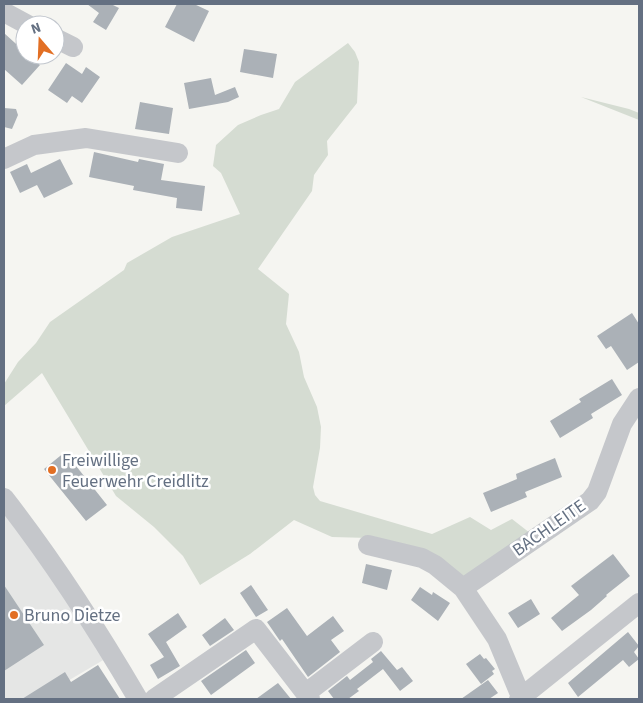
<svg xmlns="http://www.w3.org/2000/svg" width="643" height="703" viewBox="0 0 643 703" font-family="'Source Sans 3',sans-serif">
<style>
.built{fill:#e5e6e5}
.green{fill:#d5dcd2}
.building{fill:#abb1b7}
.lines{fill:none;stroke-linecap:round;stroke-linejoin:round}
.minor{stroke:#c5c7cb;stroke-width:20}
.poi-dot{fill:#e26f24;stroke:#fff;stroke-width:2}
.labels{text-anchor:middle;dominant-baseline:central;stroke-width:5;stroke-linejoin:round;paint-order:stroke}
.poi-label{font-size:18px;fill:#647082;stroke:#fff;text-anchor:start}
.street-label{font-size:18px;fill:#647082;stroke:#fff}
</style>
<rect width="100%" height="100%" fill="#f5f5f1"/>
<path class="built" d="M4,513L43,561L105,659L37,699H4Z"/>
<path class="green" d="M348,43L355,52L359,62L357,103L327,141L328,155L314,175L312,191L258,269L289,294L286,324L299,352L304,377L317,407L321,427L320,448L313,487L315,495L320,501L432,534L470,517L491,530L512,519L530,533L467,580L369,538L332,537L294,520L250,554L200,585L183,556L154,527L116,496L42,373L4,406V384L18,362L36,343L50,322L124,270L127,263L172,237L240,214L221,173L213,166L216,145L238,125L261,115L279,109L295,82Z
M581,97L629,109L639,113V120Z"/>
<path class="building" d="M87,4H111L119,8L106,30L93,22L99,13Z
M177,4H194L209,11L194,42L165,27Z
M4,33L25,52V55H28L40,65L22,85L4,69Z
M244,49L277,54L273,78L240,72Z
M66,63L82,74L86,67L100,77L82,103L72,96L67,103L48,90Z
M211,78L215,95L235,87L239,97L228,102L189,109L184,83Z
M140,102L173,108L169,134L135,129Z
M4,108L16,109L18,115L12,129L4,127Z
M94,152L138,162L139,159L164,164L161,180L205,186L202,211L176,208L177,198L133,190L134,186L89,177Z
M60,159L73,184L44,198L37,185L20,193L10,172L27,164L31,173Z
M632,313L639,324V362L627,370L611,346L606,349L597,336Z
M612,379L622,395L591,414L593,418L560,438L550,421L581,402L579,399Z
M65,452L107,505L86,521L44,469Z
M555,458L562,477L525,492L527,497L491,512L483,493L517,479L516,474Z
M613,554L630,576L606,595L607,596L591,610L562,631L551,618L579,595L571,586Z
M366,564L392,570L387,590L362,583Z
M4,585L44,645L4,671Z
M251,585L268,610L256,617L240,593Z
M420,587L432,595L433,592L450,603L438,621L411,600Z
M531,599L540,614L518,628L508,613Z
M287,608L307,636L333,616L344,631L331,640L340,652L308,677L282,639L280,641L267,622Z
M178,613L187,627L166,642L180,666L158,679L150,665L164,657L148,634Z
M225,618L234,630L210,646L202,635Z
M628,632L639,646L634,652L639,659L629,667L623,660L578,697L568,683Z
M246,650L255,663L211,695L201,681Z
M381,651L397,670L402,667L413,681L400,691L383,669L357,689L359,691L348,699H334L328,691L347,676L350,680L373,662L371,659Z
M480,654L484,659L486,658L495,669L492,671L494,674L481,684L466,664Z
M98,665L120,699H22L65,672L71,682Z
M488,680L498,693L489,699H461Z
M278,683L291,699H256Z"/>
<g class="lines">
<path class="minor" d="M4,12L28,25
M55,38L73,47
M4,159L34,145L86,138L178,153
M4,498C54,562 97,629 138,699
M368,545L422,558L435,565L463,588L497,639L522,699
M463,588L590,501L597,492L622,424L639,398
M306,693L373,642
M154,699L256,629L310,699
M519,699L639,603"/>
</g>
<g class="poi-dot">
<circle cx="52" cy="470" r="5"/>
<circle cx="14" cy="615" r="5"/>
</g>
<g class="labels">
<g class="poi-label">
<text x="62" y="460">Freiwillige<tspan x="62" dy="21">Feuerwehr Creidlitz</tspan></text>
<text x="24" y="615">Bruno Dietze</text>
</g>
<g class="street-label">
<text transform="translate(549 528) rotate(-35)">BACHLEITE</text>
</g>
</g>
<rect width="643" height="703" fill="none" stroke="#647082" stroke-width="10"/>
<g transform="translate(40 40) rotate(341)"><circle r="24" fill="#ffffff" stroke="#c1c6cd"/>
<path d="M0-4L9 19L0 12L-9 19Z" fill="#e26f24"/>
<text y="-8" font-size="14" font-weight="bold" text-anchor="middle" fill="#647082">N</text>
</g>
</svg>
